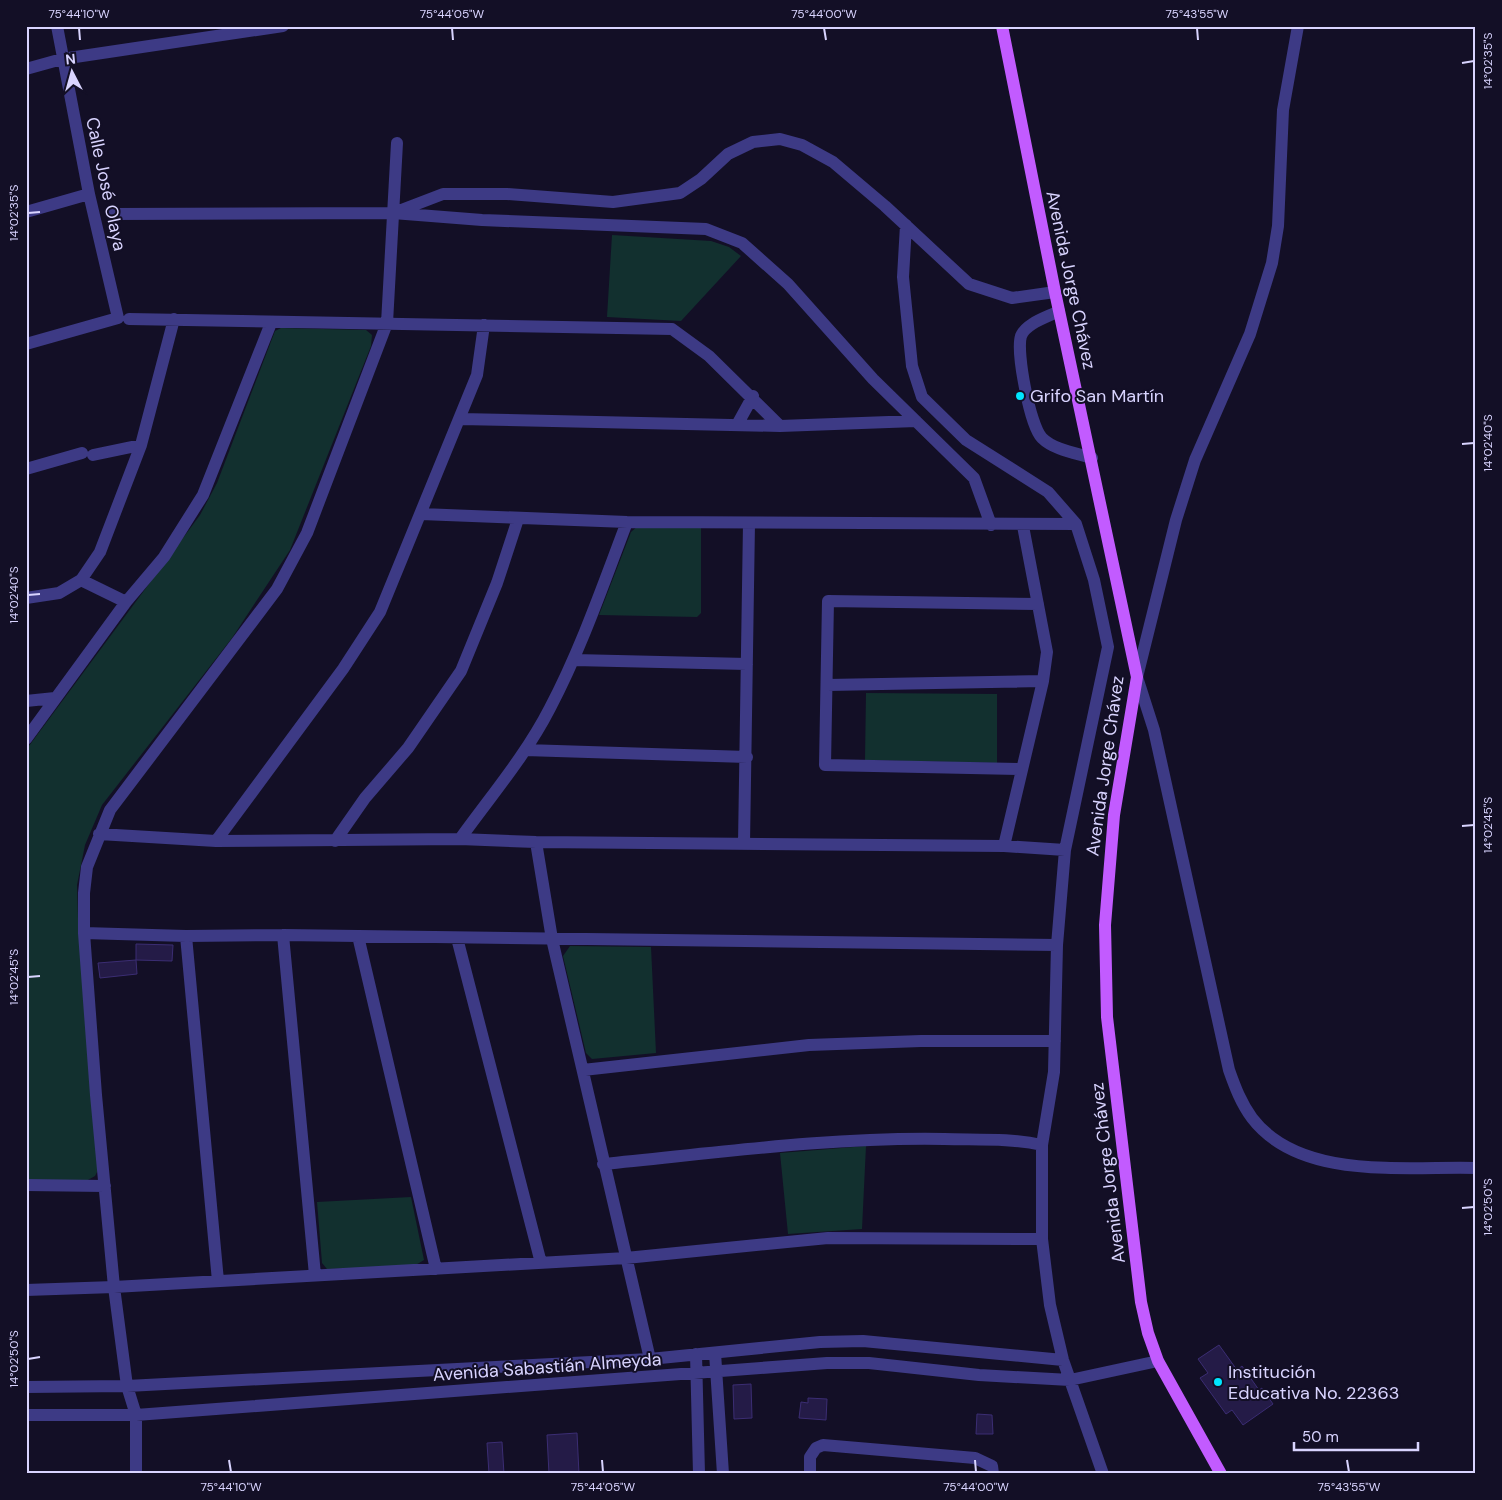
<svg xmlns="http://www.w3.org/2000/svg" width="1502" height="1500" viewBox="0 0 1502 1500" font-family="'DM Sans',sans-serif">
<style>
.green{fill:#12302f}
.building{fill:#241b47;stroke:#3b2d73}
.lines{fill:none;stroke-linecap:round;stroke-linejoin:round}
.minor{stroke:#3d3a85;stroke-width:12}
.major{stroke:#c25bff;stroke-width:12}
.ticks{fill:none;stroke:#d9d4ff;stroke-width:2}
.poi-dot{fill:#00e5ff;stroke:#130f26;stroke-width:2}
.labels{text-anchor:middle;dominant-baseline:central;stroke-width:4;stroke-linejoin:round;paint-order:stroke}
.street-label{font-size:18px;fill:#d9d4ff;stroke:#130f26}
.poi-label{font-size:18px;fill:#d9d4ff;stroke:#130f26;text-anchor:start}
.neatline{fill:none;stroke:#d9d4ff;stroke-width:2}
.ticks-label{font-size:12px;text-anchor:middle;fill:#d9d4ff}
</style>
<rect width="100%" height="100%" fill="#130f26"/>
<path class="green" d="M612,235L711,241L729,247L741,256L681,321L607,317Z
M281,328L366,330L372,335L371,346L290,550L232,638L102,805L85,845L77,885L78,918L98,1170L95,1176L86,1181H26V750L200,515L217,483L275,331Z
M639,525L701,528V613L697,617L599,615L631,532Z
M866,693L997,694V763L865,760Z
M570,946L651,947L656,1053L592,1059L586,1053L563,956Z
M866,1146L862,1229L788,1234L780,1153Z
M411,1197L424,1260L414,1266L327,1269L322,1263L317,1202Z"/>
<path class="building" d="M136,944L173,945L172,961L136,960Z
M136,960L137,974L100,978L98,963Z
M1219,1345L1237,1370L1242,1366L1259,1390L1262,1388L1273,1404L1243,1425L1232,1410L1226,1414L1200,1378L1208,1373L1198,1359Z
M751,1384L752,1418L734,1419L733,1385Z
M808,1398L827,1399L826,1420L799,1418L801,1402L808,1403Z
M977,1414L992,1415L993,1434H976Z
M577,1433L579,1474H549L547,1435Z
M502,1442L504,1474H489L487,1443Z"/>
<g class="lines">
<path class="minor" d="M1298,26L1283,110L1278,226L1272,263L1250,334L1195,460L1176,520L1137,677L1154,730L1229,1070C1235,1087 1241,1103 1252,1118C1300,1181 1406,1166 1476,1168
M26,69L62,59L283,26
M26,212L89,194
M396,212L443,194H507L613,202L680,193L701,179L728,154L753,142L780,139L802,145L833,162L885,206L969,284L1012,298L1055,292
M112,214L393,213L482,220L706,229L742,243L788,284L873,379L974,478L991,525
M906,225L903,277L912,366L922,397L966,440L1048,492L1076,524L1094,580L1108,647L1065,850L1057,945L1054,1072L1042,1145V1239L1050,1305L1063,1360L1103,1474
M1059,311C1048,317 1026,323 1021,336C1016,352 1030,426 1042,438C1054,450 1076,453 1092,458
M129,319L672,329L709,356L780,426
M26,344L118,318L89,194L57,26
M460,419L780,426L916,421
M737,425L753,396
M93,455L141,445
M26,469L82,453
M421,514L627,522L1076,524
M81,580L126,602
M26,598L59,593L81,580L100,552L141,445L174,319
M574,660L747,664
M827,685L1043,681
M26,701L55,698
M26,739L126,602L164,557L203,495L271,323
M525,750L747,757
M1022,769L825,765L828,601L1038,604
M99,834L216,841L460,839L536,842L1004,846L1065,850
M460,839C491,796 526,755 550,708C581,649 603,585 627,522
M216,841L343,669L380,612L477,375L484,325
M335,841L365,798L408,748L461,671L497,583L518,519
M536,842L552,939L650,1359
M744,844L749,523
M1004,846L1043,681L1047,652L1023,526
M84,933L186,936L283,935L1057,945
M283,935L315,1275
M186,936L218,1281
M358,936L436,1269
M457,938L541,1263
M583,1070L809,1045L921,1041H1055
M603,1164C716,1153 830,1137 944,1139C977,1140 1010,1138 1042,1145
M26,1185L105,1186
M26,1290L114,1287L626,1258L828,1238L1042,1239
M715,1353L723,1474
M696,1354L699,1474
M26,1387L127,1386L650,1359L820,1342L863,1341L1063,1360
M26,1415H136L827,1363H869L979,1375L1070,1380L1158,1361
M136,1474V1415L127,1386L114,1287L96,1095L84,933V893L87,867L110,810L277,589L307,533L387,323L397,143
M810,1474V1457L816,1448L823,1445L975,1458L992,1466L993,1474"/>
<path class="major" d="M1002,26L1055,292L1137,677L1114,815L1105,925L1107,1017L1141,1302L1148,1333L1158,1361L1221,1474"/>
</g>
<path class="ticks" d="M79,28L80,40M452,28L453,40M824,28L826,40M1197,28L1198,40M1462,63L1474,61M28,213L40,212M1462,444L1474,443M28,595L40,594M1462,826L1474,825M28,977L40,976M1462,1208L1474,1207M28,1359L40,1357M229,1460L231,1472M602,1460L603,1472M975,1460L976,1472M1347,1460L1349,1472"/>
<g class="poi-dot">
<circle cx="1020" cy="396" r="5"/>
<circle cx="1218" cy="1382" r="5"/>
</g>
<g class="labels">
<g class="street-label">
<text transform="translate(106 184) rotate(78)">Calle José Olaya</text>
<text transform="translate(1071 280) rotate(78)">Avenida Jorge Chávez</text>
<text transform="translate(1105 766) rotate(-82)">Avenida Jorge Chávez</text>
<text transform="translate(1108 1173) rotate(-97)">Avenida Jorge Chávez</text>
<text transform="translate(547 1367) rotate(-4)">Avenida Sabastián Almeyda</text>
</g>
<g class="poi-label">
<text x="1030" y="396">Grifo San Martín</text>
<text x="1228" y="1372">Institución<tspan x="1228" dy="21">Educativa No. 22363</tspan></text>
</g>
</g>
<rect width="1502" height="1500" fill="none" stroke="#130f26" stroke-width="55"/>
<g transform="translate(72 72) rotate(354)" stroke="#130f26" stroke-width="4" paint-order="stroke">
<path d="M0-4L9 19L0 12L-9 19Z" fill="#d9d4ff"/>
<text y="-8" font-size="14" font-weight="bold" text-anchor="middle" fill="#d9d4ff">N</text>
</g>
<path d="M1294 1442v8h124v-8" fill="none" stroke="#d9d4ff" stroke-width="2.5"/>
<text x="1302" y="1442" font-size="15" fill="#d9d4ff" stroke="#130f26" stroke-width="4" paint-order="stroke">50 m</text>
<rect x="28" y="28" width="1446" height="1444" class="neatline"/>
<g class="ticks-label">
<text x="79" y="18">75°44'10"W</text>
<text x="452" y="18">75°44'05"W</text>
<text x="824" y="18">75°44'00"W</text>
<text x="1197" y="18">75°43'55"W</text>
<text transform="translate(1488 61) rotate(-90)" y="4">14°02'35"S</text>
<text transform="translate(14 213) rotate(-90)" y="4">14°02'35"S</text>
<text transform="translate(1488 443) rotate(-90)" y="4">14°02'40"S</text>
<text transform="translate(14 595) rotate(-90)" y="4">14°02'40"S</text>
<text transform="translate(1488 825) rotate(-90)" y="4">14°02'45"S</text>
<text transform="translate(14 977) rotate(-90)" y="4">14°02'45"S</text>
<text transform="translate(1488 1207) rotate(-90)" y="4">14°02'50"S</text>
<text transform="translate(14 1359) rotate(-90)" y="4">14°02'50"S</text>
<text x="231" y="1491">75°44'10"W</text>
<text x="603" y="1491">75°44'05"W</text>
<text x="976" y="1491">75°44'00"W</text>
<text x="1349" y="1491">75°43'55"W</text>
</g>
</svg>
